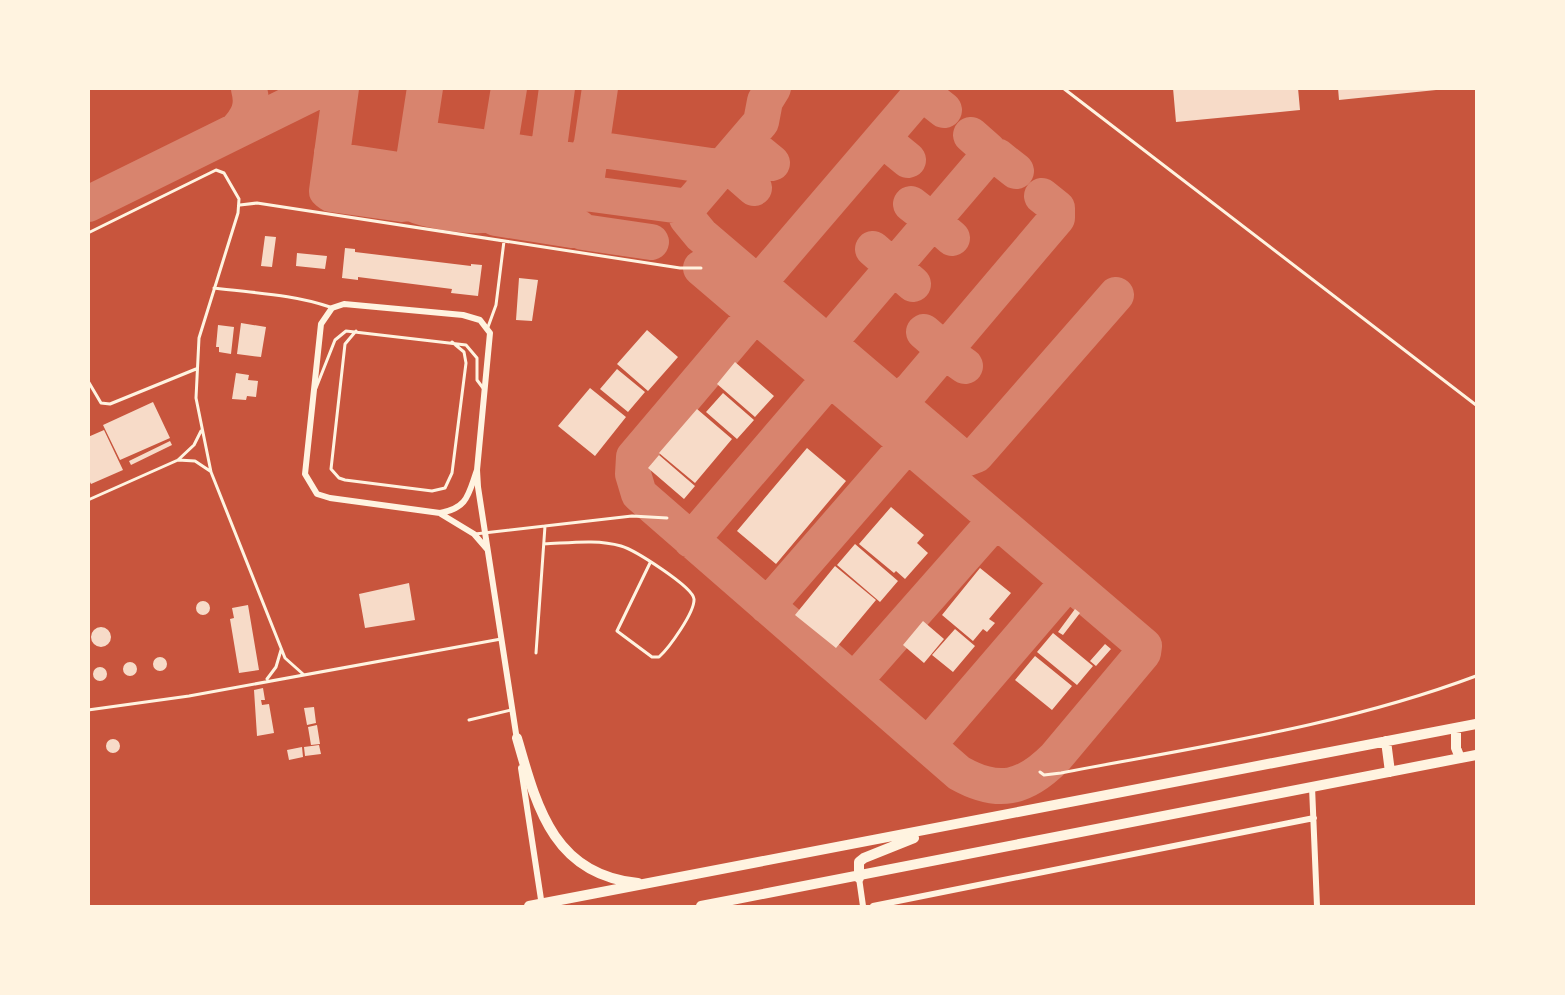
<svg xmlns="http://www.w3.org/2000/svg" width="1565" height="995" viewBox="0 0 1565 995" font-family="'Sofia Sans Condensed',sans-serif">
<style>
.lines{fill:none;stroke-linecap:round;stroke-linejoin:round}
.taxiway{stroke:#d8846e;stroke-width:36}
.building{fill:#f7dbc8}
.service{stroke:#fff3e0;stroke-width:3}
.minor{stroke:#fff3e0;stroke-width:6}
.primary{stroke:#fff3e0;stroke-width:10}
</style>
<rect width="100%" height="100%" fill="#c8553d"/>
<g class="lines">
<path class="taxiway" d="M341,88L327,191L331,194L402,204L408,201
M773,88L765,101L761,122L690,205L687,218L701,235L959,455L968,458L976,455L1116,295
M236,131C248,118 254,107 249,89
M419,131L420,137L424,139L489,148L500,144L502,149L509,151L582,162L590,158
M749,137L750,145L772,163
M550,140L557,88
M886,142L908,160
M591,146L595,149L711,166L730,167
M332,152L334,159L340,161L405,171L413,167
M415,153L425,88
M989,155L997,156L1016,171
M729,160L730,167L754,188
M413,166L418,173L483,183L489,182L495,177L499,184L578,196L585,192
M496,168L509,88
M586,183L600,88
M585,187L592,194L689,207
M408,201C415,210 478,218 489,214L496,218L572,230L579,228L583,232L651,242
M88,204L323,88
M911,204L929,218V226L937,225L952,238
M873,249L889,263H898V271L913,284
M701,268L1144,646L1143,653L1055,758C1024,789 998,795 959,773L639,494L633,474L634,457L755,314
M767,292L764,285L767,273L917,98L925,95L944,110
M924,332L939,345L941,354H948L965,366
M837,351L834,342L837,333L989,155L988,150L971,135
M889,396L902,397L912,389L1057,218V208L1042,196
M691,540L830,378
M767,606L906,446
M854,681L995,521
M928,745L1067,583"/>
</g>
<path class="building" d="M1173,88H1298L1300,110L1176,122Z
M1338,88H1436V90L1339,100Z
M265,236L276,237L272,267L261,266Z
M345,248L355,249V252L471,266V264L482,265L478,296L451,293L452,289L358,277V280L342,278Z
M297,253L327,256L325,269L296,266Z
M519,278L538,280L532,321L516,320Z
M241,323L266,327L261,357L237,354Z
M218,325L234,327L231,354L219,352V347H216Z
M647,330L678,357L648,391L617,364Z
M735,362L774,396L755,417L717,384Z
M617,369L645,392L628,412L600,389Z
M236,373L249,375L248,380L258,381L256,397L247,396L246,400L232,399Z
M590,388L626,417L595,456L558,426Z
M723,393L754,420L737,439L706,412Z
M153,402L170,438L120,460L103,425Z
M697,409L732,439L695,483L659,453Z
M104,430L123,470L91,484L88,478V437Z
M170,441L172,445L131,465L129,461Z
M807,448L846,481L776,564L737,531Z
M659,455L695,486L684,499L648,468Z
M891,507L924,535L917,543L928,553L905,579L896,571L894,573L859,544Z
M855,544L898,581L880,602L837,565Z
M835,566L876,600L836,648L795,615Z
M980,568L1011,593L989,619L995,623L987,632L983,629L973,641L942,615Z
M409,583L415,620L365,628L359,594Z
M196 608a7 7 0 1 1 14 0a7 7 0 1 1-14 0Z
M248,605L259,670L239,673L230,619L234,618L232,608Z
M1075,609L1080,613L1063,635L1058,632Z
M923,621L944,639L924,663L903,645Z
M91 637a10 10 0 1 1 20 0a10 10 0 1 1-20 0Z
M955,629L975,646L953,672L932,655Z
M1053,633L1093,666L1077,685L1037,652Z
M1105,644L1111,649L1096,666L1090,661Z
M1035,656L1072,686L1052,710L1015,680Z
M153 664a7 7 0 1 1 14 0a7 7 0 1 1-14 0Z
M123 669a7 7 0 1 1 14 0a7 7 0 1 1-14 0Z
M93 674a7 7 0 1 1 14 0a7 7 0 1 1-14 0Z
M263,688L265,700H261L262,705L269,704L274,733L257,736L254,690Z
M314,707L316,723L307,725L304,708Z
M317,725L320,744L311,745L308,727Z
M106 746a7 7 0 1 1 14 0a7 7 0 1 1-14 0Z
M319,745L321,754L305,756L304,747Z
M302,747L303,757L289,760L287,750Z"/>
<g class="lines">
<path class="service" d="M1063,88L1476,405
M240,205L257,203L680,268H701
M88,233L216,170L224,173L239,199L238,213L199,338L196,398L211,472L285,658L303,674
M214,288C252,293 293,294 330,307
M488,327L496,305L504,241
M356,331L345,344L331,469L339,478L345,480L432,491L445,488L452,473L466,363L464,352L452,342
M88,381L101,403L110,404L196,369
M316,388L335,340L346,331L466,345L477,358V380L483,388
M178,460L195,461L210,471
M88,500L178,460L194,445L201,431
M475,534L632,516L667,518
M544,544C569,543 597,539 621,546C635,550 693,587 694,599C695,612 669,648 659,657H652L617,631L650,563
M536,653L545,526
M267,679L276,667L281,650
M88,710L189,696L501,639
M469,720L511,710
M1040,772L1044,775L1061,773C1201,746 1343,726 1476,676"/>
<path class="minor" d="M477,470C468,495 468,508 440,513L330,498L317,494L305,474L321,324L332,308L344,304L463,315L480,320L490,333L477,470L478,487L517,740
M441,514L474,534L487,549
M521,768L542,906
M1312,787L1317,906
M859,878L863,906
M873,906L1314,818"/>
<path class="primary" d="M1456,728V748L1460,758
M517,738C537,808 554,875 638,883
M1386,741L1390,772
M859,878V862L864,858L914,838
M529,906L1476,724
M701,906L1476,755"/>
</g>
<rect width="1565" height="995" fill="none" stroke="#fff3e0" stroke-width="180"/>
</svg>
